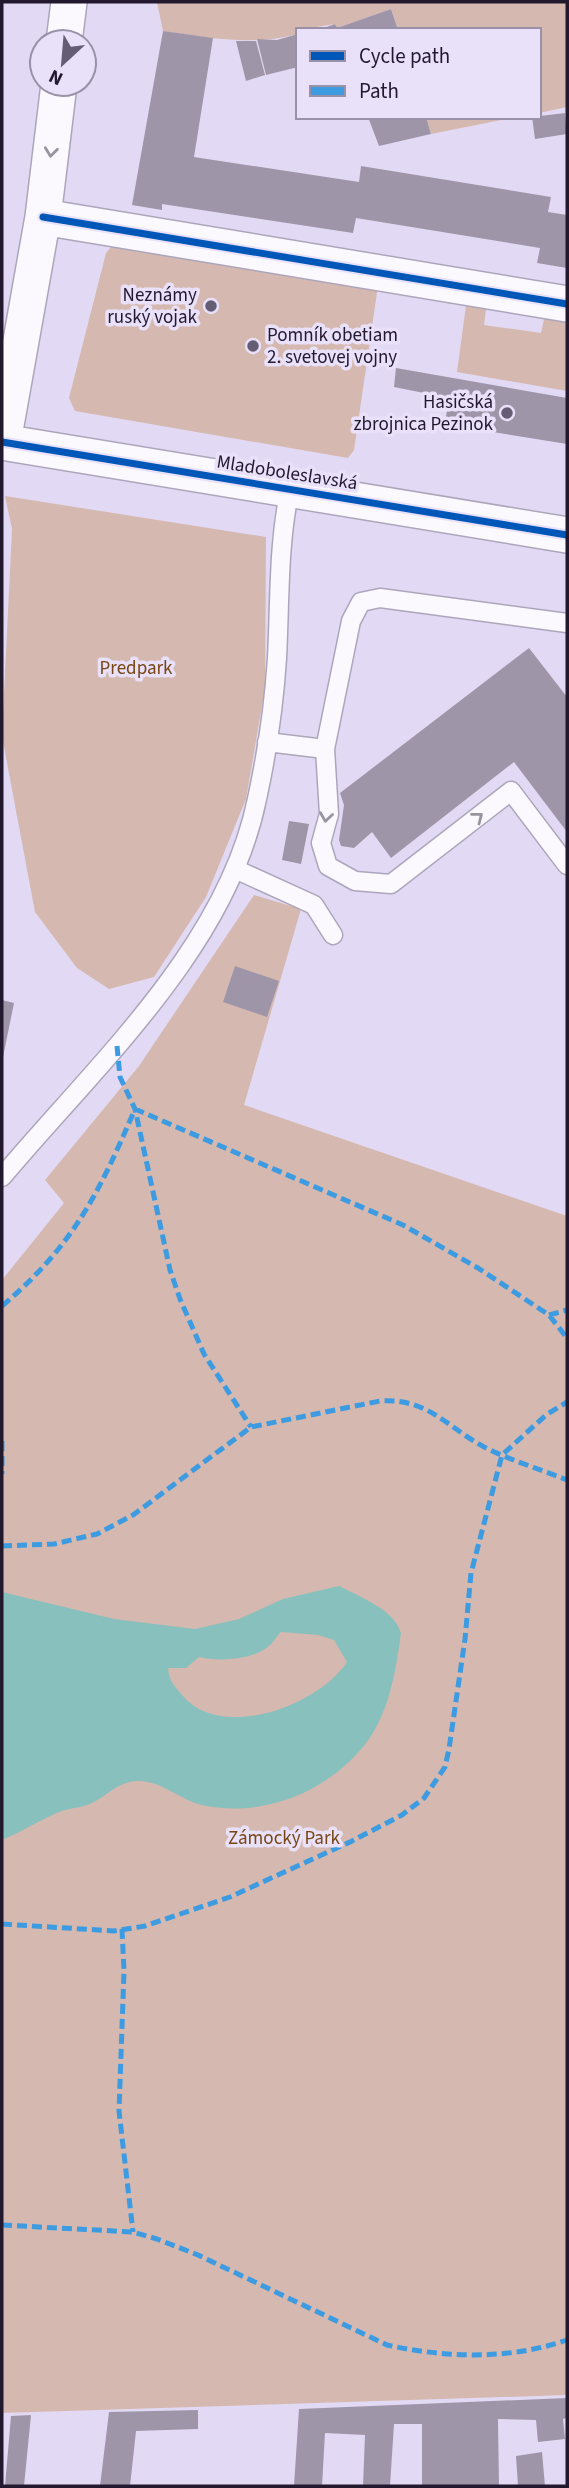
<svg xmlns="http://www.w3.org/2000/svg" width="569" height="2488" viewBox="0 0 569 2488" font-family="'Source Sans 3',sans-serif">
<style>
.green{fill:#d5b8af}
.water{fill:#88c0bd;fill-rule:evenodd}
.building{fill:#9f95a9}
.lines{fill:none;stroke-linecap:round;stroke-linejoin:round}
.lane-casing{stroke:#ada5bb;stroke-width:21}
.street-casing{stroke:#ada5bb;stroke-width:38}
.lane{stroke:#fbf9fd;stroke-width:18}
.street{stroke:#fbf9fd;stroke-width:35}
.quiet{stroke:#3c9be1;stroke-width:5;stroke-dasharray:10 5;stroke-linecap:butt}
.cycleway-casing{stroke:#e9e1f9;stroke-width:11}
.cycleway{stroke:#0057b8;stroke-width:7}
.oneway{stroke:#9994a0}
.poi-dot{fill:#655d74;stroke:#e9e1f9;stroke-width:2.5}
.labels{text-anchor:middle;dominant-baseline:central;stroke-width:7;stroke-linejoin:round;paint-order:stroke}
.poi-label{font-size:19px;fill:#22192f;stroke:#e9e1f9;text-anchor:end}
.street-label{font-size:19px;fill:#22192f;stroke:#e9e1f9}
.park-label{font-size:19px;fill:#774614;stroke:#e9e1f9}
</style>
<rect width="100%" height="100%" fill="#e2daf4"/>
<path class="green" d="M157,2H567V107L539,113V30H398L391,9L337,28L335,24L298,30V34C254,46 207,38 163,31Z
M426,117H516L431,134Z
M122,244L379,279L354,450L348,458L75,411L69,398L106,253L112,246Z
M467,298L487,301L484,325L541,333L546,310L567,314V391L457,372Z
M5,496L266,537L265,688L246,799L206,897L154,977L109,989L77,968L35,912L2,736L12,529Z
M254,895L301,909L244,1105L567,1216V2395L2,2413V1280L64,1203L45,1180L139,1066Z"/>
<path class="water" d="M339,1586C360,1597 394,1609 401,1633C396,1669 390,1709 369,1739C332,1790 268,1817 206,1806C182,1802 162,1780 137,1781C117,1782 106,1797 90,1804C80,1808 69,1808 59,1812C40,1820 21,1832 2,1840V1592L114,1619L195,1629L239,1619L283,1599ZM281,1632L318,1635L334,1640L347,1662C318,1706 221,1742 182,1695C174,1685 169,1681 168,1668H186L199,1657C218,1662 255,1660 270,1645C275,1641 276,1636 281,1632Z"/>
<path class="building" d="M391,9L398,30H318L335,24L337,28Z
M163,31L213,38L194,157L359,182L361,166L551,197L548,212L567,215V268L537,263L540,248L356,218L353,233L162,204V210L132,205Z
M298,34V67L266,75L257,39L277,40Z
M236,41H256L265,75L246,81Z
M565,113L567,134L535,139L532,117Z
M368,117H426L431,134L379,146Z
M396,368L567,398V444L468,428L463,432L444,429L449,398L394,387Z
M529,648L567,697V832L514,762L391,858L372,832L354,848L341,846L339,840L344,805L340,793Z
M289,821L309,824L301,864L282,860Z
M235,966L279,981L267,1017L223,1002Z
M2,1000L14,1003L3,1057L2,1056Z
M567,2398V2418L563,2419L565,2439L538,2442L536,2420L498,2419L499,2486H422V2424H394L390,2486H363L365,2435L325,2433L322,2486H294L299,2409Z
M198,2410V2429L136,2431L130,2486H100L109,2412Z
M31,2415L24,2486H5L11,2416Z
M542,2452L545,2486H518L516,2456Z"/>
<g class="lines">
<defs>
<path id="lane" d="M567,623L380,598L361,602L351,621L325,749L329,814L321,843L328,866L355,881L391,884L511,791L567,865
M267,742L325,749
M235,869L314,905L333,935
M2,1177C96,1065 227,947 257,799C267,753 274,705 277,658C280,601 278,544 290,489"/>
<path id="street" d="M64,42L69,2
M43,217L567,304
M2,442L567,535
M3,442L43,217L59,84"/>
</defs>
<use href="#lane" class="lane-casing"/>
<use href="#street" class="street-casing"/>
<use href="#lane" class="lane"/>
<use href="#street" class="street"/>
<path class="quiet" d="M117,1046L120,1077L135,1109L170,1270L180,1299L204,1354L251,1427
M2,1306C74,1245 99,1193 135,1109L403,1225L478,1268L549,1315L567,1338
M549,1315L567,1310
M2,1441V1474
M2,1546L54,1544L97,1534L133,1515L251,1427L380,1401C429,1398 446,1427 486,1448C512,1461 540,1469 567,1480
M2,1924L114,1931L145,1926L230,1897L350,1842L402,1815L424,1798L445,1767L449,1749L465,1639L471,1573L502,1455L546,1415L567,1402
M122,1929L124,1971L119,2111L133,2232
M2,2225L133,2232L157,2239L198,2255L387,2345C447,2358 509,2360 567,2340"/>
<defs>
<path id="cycleway" d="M43,217L567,304
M2,442L567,535"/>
</defs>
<use href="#cycleway" class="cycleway-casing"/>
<use href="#cycleway" class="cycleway"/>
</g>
<defs><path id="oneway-chevron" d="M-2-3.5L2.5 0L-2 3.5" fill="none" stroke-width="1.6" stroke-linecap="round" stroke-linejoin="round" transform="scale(1.75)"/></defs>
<g class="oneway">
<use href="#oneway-chevron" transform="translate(51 152) rotate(97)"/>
<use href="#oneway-chevron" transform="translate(326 817) rotate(98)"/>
<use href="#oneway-chevron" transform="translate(478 817) rotate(-38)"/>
</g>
<g class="poi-dot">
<circle cx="211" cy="306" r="7"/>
<circle cx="253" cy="346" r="7"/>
<circle cx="507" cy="413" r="7"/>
</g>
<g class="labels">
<g class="poi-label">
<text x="197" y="295">Neznámy<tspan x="197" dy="22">ruský vojak</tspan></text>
<text x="267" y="335" text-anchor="start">Pomník obetiam<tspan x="267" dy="22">2. svetovej vojny</tspan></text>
<text x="493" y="402">Hasičská<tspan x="493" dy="22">zbrojnica Pezinok</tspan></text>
</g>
<g class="street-label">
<text transform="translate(287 473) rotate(9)">Mladoboleslavská</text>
</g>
<g class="park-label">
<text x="136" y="668">Predpark</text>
<text x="284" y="1838">Zámocký Park</text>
</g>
</g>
<rect width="569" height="2488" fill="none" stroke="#22192f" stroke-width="7"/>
<rect x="296" y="28" width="245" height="91" fill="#e9e1f9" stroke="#9991a8" stroke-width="2"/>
<rect x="310" y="51" width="35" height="10" fill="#0057b8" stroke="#9991a8" stroke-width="2"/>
<text x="359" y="63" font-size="21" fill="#22192f">Cycle path</text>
<rect x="310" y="86" width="35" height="10" fill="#3c9be1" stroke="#9991a8" stroke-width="2"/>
<text x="359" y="98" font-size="21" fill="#22192f">Path</text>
<g transform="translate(63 63) rotate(206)"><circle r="33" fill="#e9e1f9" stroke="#9991a8" stroke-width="2"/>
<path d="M0-5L12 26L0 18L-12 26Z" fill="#655d74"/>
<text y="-10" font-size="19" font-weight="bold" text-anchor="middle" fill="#22192f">N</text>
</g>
</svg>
